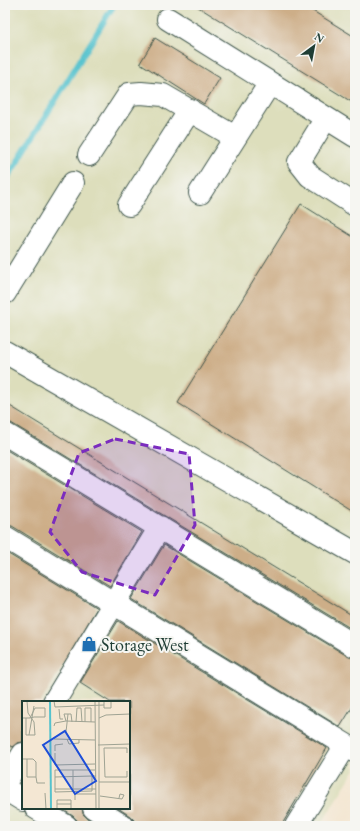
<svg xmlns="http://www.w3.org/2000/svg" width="360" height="831" viewBox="0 0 360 831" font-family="'EB Garamond',serif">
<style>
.built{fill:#dddebc;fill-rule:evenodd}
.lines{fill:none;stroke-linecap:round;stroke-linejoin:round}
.stream{stroke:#55c2cd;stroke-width:6}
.building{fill:#cdae88}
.minor-casing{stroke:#3f564c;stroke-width:24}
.minor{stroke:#fff;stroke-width:22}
.marked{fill:#7b2cbf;fill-opacity:0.2;stroke:#7b2cbf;stroke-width:3;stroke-dasharray:8 5;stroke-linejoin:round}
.labels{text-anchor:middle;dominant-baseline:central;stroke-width:4;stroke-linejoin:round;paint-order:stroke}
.poi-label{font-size:18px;fill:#1f3d34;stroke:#f6f6f2;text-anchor:start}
.inset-river{fill:none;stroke:#55c2cd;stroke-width:2}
.inset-road{fill:none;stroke:#9fa393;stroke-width:1}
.view{fill:#1d4ed8;fill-opacity:0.15;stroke:#1d4ed8;stroke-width:2}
.inset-edge{fill:none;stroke:#1f3d34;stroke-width:2}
</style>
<rect width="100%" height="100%" fill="#f6f6f2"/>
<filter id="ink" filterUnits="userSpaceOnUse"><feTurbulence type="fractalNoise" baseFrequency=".025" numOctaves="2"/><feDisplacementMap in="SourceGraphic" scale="8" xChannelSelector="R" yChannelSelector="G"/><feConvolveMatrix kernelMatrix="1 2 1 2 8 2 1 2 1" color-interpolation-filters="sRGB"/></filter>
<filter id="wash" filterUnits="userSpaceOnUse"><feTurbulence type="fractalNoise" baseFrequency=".012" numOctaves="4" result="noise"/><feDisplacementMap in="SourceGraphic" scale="16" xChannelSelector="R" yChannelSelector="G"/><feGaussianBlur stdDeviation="0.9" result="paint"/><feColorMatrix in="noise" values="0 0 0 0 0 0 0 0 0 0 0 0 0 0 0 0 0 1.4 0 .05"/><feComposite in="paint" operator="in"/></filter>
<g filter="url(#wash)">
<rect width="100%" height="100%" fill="#f4e7d3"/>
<path class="built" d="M5,5H355V769L320,826H5ZM23,702H129V808H23Z"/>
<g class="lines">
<path class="stream" d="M5,182L114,5"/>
</g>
<g id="blocks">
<path class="building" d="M195,5H303L355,37V104Z
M155,38L220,78L204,104L140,63Z
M301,204L355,238V513L178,403Z
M5,403L355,617V631L11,423L5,422Z
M5,449L142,532L110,586L12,526L5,525Z
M164,545L349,657L355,658V703L340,727L131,599Z
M5,552L97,608L41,702H23V742L17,743L12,747L5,743Z
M118,621L327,748L281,826H135L134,820L130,816L118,808H129V702H110L80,683Z
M60,808H82L83,814L87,818L99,826H78L77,820L73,816Z"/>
</g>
</g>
<g filter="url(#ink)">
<use href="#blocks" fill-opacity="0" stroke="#3f564c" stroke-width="1"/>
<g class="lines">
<defs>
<path id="minor" d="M168,19L355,136
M326,118L299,162L310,176L355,205
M89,155L129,94L141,93L163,95L235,137
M200,193L270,83
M129,205L190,110
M5,293L73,183
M5,352L355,553
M5,434L355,646
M5,537L346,745
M54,702L160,527
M5,783L23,754
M5,789L23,800
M36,808L66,826
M94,808L123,826
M296,826L346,745L355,751"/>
</defs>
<use href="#minor" class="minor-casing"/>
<use href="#minor" class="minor"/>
</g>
</g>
<path class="marked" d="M115,439L189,454L195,525L155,595L82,572L50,532L79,453Z"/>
<defs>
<symbol id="shop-bare" viewBox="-9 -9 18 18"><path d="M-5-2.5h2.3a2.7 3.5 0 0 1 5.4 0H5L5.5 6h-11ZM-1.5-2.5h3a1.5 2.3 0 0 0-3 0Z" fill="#1f6fb2" stroke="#f6f6f2" stroke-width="2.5" paint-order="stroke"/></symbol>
</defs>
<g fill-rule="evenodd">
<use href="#shop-bare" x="78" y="633" width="22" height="22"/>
</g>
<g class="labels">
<g class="poi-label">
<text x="101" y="644">Storage West</text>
</g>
</g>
<g transform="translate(22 701)">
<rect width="108" height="108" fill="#f4e7d3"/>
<path class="inset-river" d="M28,0L29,108"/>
<path class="inset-road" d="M5,0L6,12L12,21L13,34H7M32,0L33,6L82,4M73,0L74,108M77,0V108M82,0V7H89V0M37,8L38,18H41M0,17H8L12,16H23V7H13L8,17M4,17V34H7M77,17L84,14L108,13M44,20L42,13H49L50,21M54,21L55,7H59L60,21M63,21V7H69V21M32,25L33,22L44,20L73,21M44,31L46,13M7,34L12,5M32,38L73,39M45,38L47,43L57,42V38M76,44L108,43M33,50V44L41,43M33,52V64L73,63M105,52V47H82L83,76H105V70M0,58H11L14,61V76M5,58V76H14L15,82H23M51,69V90M73,69H33V91L70,90V75H74M33,76L70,75M77,81H108M33,88H74M23,92L24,108M78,95L100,98L102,94L98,93L97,97M53,99V93H74M35,103H49M35,108V99H49V108"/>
<path class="view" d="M43,30L74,80L53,93L21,44Z"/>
<rect width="108" height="108" class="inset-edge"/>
</g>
<rect width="360" height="831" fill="none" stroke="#f6f6f2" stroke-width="20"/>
<g transform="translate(314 46) rotate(32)" stroke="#f6f6f2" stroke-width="3" paint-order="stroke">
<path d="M0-3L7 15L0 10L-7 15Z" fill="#1f3d34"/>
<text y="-6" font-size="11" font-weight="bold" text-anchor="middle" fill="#1f3d34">N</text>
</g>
</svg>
